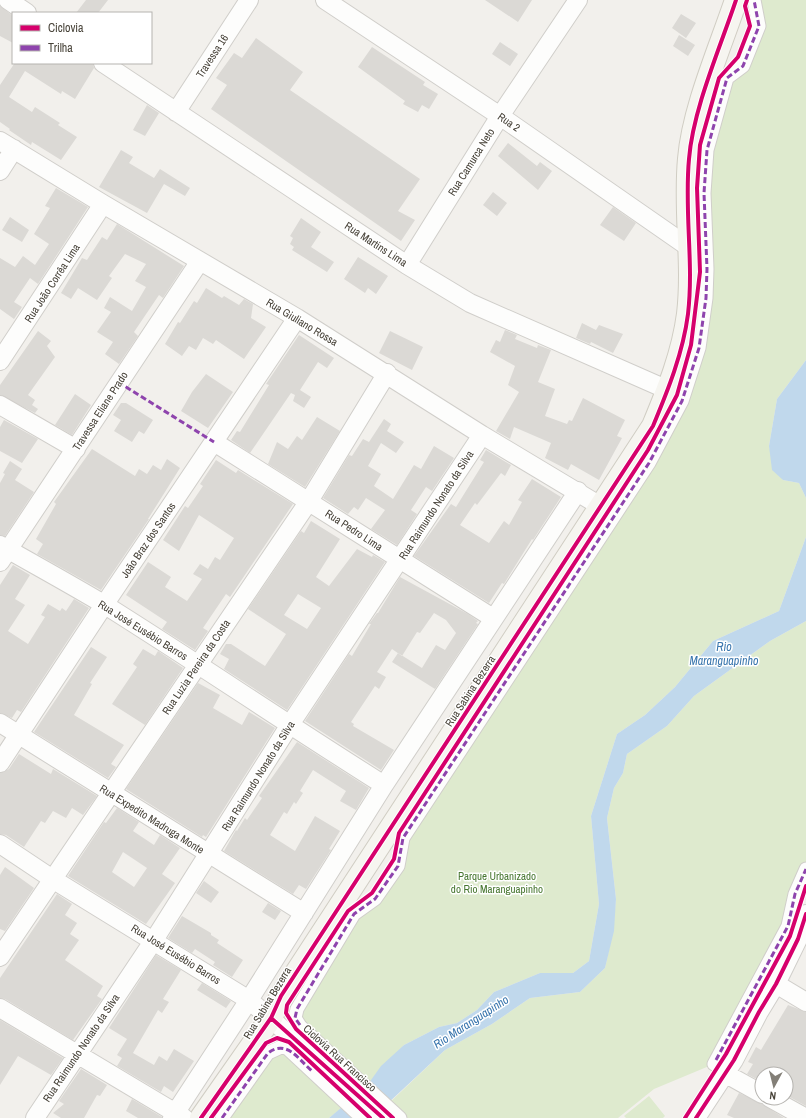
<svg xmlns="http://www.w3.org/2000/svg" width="806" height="1118" viewBox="0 0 806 1118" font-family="'Archivo Narrow',sans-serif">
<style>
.green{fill:#deeace}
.water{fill:#c0d8ec}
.building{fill:#dbd9d5;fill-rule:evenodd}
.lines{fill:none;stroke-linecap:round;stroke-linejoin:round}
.pedestrian-casing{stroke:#d0ceca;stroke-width:15}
.minor-casing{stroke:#d0ceca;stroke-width:20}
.secondary-casing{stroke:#d0cdc3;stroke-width:24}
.pedestrian{stroke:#fdfdfc;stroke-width:13}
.minor{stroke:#fdfdfc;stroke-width:18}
.secondary{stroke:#f6f5f0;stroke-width:22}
.quiet{stroke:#8e44ad;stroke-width:3;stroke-dasharray:6 3;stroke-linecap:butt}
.cycleway-casing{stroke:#fff;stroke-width:6}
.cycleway{stroke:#d6006c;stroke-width:4}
.labels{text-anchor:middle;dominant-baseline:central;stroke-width:3;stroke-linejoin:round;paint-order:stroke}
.street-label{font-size:11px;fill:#474238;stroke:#fff}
.park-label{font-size:11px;fill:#46762f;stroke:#fff}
.water-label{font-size:12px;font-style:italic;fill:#3875ad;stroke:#fff}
</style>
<rect width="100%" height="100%" fill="#f2f0ec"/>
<path class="green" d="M754,0H806V360L777,399L769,446L771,455L783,480L799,483L806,498V537L779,611L713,641L675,687L645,715L617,734L591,816L599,904L589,961L573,973H540L494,992L477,1010L457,1023L439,1027L404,1045L366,1087L309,1035L297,1009L354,914L398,866L403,838L649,463L727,78L743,66L759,26Z
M806,621V869L788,926L714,1064L654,1089L618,1118H400L387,1105L445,1050L492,1024L530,998L580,992L605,968L613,931L616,899L607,818L614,788L623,773L627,754L667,726L694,696L770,641Z
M281,1047L347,1104L329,1118H222Z
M649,1096L665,1116L663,1118H626L624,1116Z"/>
<path class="water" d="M806,360V498L799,483L783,480L772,470L769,446L777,399Z
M806,537V621L770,641L694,696L667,726L627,754L623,773L614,788L607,818L616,899L614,931L605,968L580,992L530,998L492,1024L445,1050L372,1118H329L366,1087L381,1066L404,1045L439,1027L457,1023L477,1010L494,992L540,973H573L589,961L599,904L591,816L617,734L645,715L675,687L713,641L779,611Z"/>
<path class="building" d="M86,0H108L98,13H76Z
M485,0H532L518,22Z
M0,6L13,16V43L0,36Z
M681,14L696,23L686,38L672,28Z
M679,35L695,45L688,56L673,46Z
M256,38L303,72L290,90L420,179L398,211L415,220L401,241L211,109L227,85L216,78L234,53L242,58Z
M500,42L518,54L510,66L492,54Z
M372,47L425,82L423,85L438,94L429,109L422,105L418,112L403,104L405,101L358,67Z
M12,63H93L94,68L75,99L62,91L61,94L25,71L9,97L32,112L35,107L60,123L58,125L77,137L61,160L32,142L31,145L9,130L10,129L0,122V85L14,64Z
M147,105L159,113L145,136L133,130Z
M508,143L537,166L540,162L552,171L538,190L498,156Z
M121,150L133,157L129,163L154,178L160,169L190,188L185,196L164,184L147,213L99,187Z
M56,188L88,207L38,284L30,278L14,302L22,307L14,319L0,309V258L15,267L23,256L35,265L49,244L34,234L50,208L45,206Z
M493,192L507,203L497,216L483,205Z
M613,207L636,223L624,241L600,225Z
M10,217L29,230L22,242L2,230Z
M301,218L321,232L311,247L334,262L327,272L292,250L294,247L290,244L293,238L290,236Z
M117,224L184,266L163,298L159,295L134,332L138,336L119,364L105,354L113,342L97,332L111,312L104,308L110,297L132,311L146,287L135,281L146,264L125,254L109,276L112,278L97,300L78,288L71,299L61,293L82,258L87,260L102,237L107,240Z
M358,257L388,276L376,294L368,288L365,293L344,279Z
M206,288L222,298L224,296L239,305L244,299L253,304L251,318L266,327L244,359L216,340L213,344L203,338L196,350L189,346L182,356L165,344L178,322L180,323L194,301L197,303Z
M582,323L596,330L599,325L623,334L613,353L591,342L590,344L576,338Z
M505,330L517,335L515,339L537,348L538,345L551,350L538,382L555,389L545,416L567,424L569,420L572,421L583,398L625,420L617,436L622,438L599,480L571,464L568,470L545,458L551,443L514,427L510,439L496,431L519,392L508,385L515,366L490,352L496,340L500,342Z
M38,331L51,341L47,346L55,357L28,395L35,400L32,405L38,409L35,413L0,395V385Z
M390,331L423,347L412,370L379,353Z
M299,335L334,358L327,368L318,362L300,390L311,397L304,408L293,401L295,395L291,393L250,453L231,440L237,431L240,432L269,385L266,384Z
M206,374L233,392L208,428L181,411L192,392Z
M75,394L91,405L72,435L55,425Z
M121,403H126L153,420L144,434L139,431L132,442L114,431L121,420L113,415Z
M317,417L340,431L305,487L268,464L277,442L288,449L297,436L302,440Z
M384,419L391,424L387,431L404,442L396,453L381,443L368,466L381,474L374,486L393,499L414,465L421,469L434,446L454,458L432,491L426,487L411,510L417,514L397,545L371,529L385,510L366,498L358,510L354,507L348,514L323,498L349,455L352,456L363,439L369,442Z
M4,420L38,439L22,463L0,451V427Z
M92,449L135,476L139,469L147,474L153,465L161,470L167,459L180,468L148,519H149L101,590L37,554L43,544L36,539L56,504L54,502Z
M486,450L511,465L505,476L501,473L477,505L475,503L460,525L489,543L504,521L509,525L522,502L518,500L532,479L561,497L533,540L532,539L504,584L502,583L489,603L414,556L451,504L456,507L484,462L480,460Z
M216,460L236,473L238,470L293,504L230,597L226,594L203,628L208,631L195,650L162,629L167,622L126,595L148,562L171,577L165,587L187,601L202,579L193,574L200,564L208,569L215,557L220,560L234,538L199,515L179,551L163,540L185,506L188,508L203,486L200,484Z
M10,461L22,469L15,480L34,492L5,536L0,535V483L5,474L3,473Z
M311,521L340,539L316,577L329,586L357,549L372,557L373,555L385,562L287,710L224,669L229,659L220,654L226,644H231L265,666L279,645L286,634L248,609L301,531L304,533ZM298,594L321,608L307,629L284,615Z
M13,565L30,575L15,599L25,605L8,631L28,644L45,617L41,615L48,604L60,611L62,608L66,611L74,599L89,608L21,712L17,710L12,718L0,713V585Z
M400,577L468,614L478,621L476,623L478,624L435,689L392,662L398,653L422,668L436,645L445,650L456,633L446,620L434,613L420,633L417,632L402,656L392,649L377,672L386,677L379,689L375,686L351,722L354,724L353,726L394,750L381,770L305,721L349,654L352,656L371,624H369L377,613H378Z
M91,647L107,657L90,683L92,684L74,715L124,745L111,764L116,767L108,778L34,732Z
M143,649L155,656L158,651L183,668L145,725L112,704L137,667L133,664Z
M198,683L220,695L213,708L242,725L249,712L275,728L206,837L203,835L202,837L126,789Z
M297,742L369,788L356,810L340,801L346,791L313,770L300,791L303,793L296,804L294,802L287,814L284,812L270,835L295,851L315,816L340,831L329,849L331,850L306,889L299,885L293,894L224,851L236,830L237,831L245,818L247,820L262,798L259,796Z
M19,754L51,774L53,769L97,796L83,815L72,808L66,818L53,811L45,823L41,821L24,847L6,835L0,834V773L9,769Z
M117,808L139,822L133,831L154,845L160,835L180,848L162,874L175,883L146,924L68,876L104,822L106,823ZM123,852L147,868L134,887L112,872Z
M5,867L34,888L5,931L0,929V875Z
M204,881L219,892L211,903L196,893Z
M57,894L72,904L65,915L77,923L70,934L79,940L65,960L103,986L97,996L102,999L73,1040L5,999L0,998V978Z
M268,903L281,911L275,920L262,912Z
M182,916L211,933V935L219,940L217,943L243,960L232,977L213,965L215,962L195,949L192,953L168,938Z
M156,955L181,970L163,999L169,1002L162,1013L158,1010L133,1053L154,1065L159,1056L167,1061L174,1049L194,1061L173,1092L164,1086L161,1092L117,1066L122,1058L117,1055L127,1039L109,1028Z
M202,983L231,1001L226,1008L197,990Z
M788,1005L806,1012V1106L786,1095V1074H762V1082L747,1074L753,1064L748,1062L756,1047L761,1050Z
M0,1020L63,1058L51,1075L18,1056L0,1085Z
M81,1069L107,1085L100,1096L97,1095L84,1118H61L53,1113L64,1104L59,1101Z
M739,1093L762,1104L784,1118H734L727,1115Z
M132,1099L162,1117V1118H138L126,1111Z"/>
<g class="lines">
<defs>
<path id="pedestrian" d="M714,1064L788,926L795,894L806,869
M222,1118L268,1053L281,1047L287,1048L362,1118
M400,1118L300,1026L295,1018L297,1009L354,914L375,899L398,866L403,838L649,463L682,401L699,348L706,298L707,269L704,193L707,150L727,78L743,66L759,26L754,0"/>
<path id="minor" d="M8,0L27,13
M325,0L500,116L690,248
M103,63L407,265L470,303L668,390
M176,112L249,0
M0,141L103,204L297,318L482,435L602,507
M0,171L14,149
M407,265L500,116L578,0
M0,361L103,204
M0,405L76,449
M214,442L493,618
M0,545C35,565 70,584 105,605C199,664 290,726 384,785
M0,562L200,261
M0,723L304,913
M0,763L104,605L297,318
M0,844L54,880L249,1000L315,1057L383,1118
M0,957L309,501L387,373
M776,984L806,1002
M0,1008L184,1118
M726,1074L762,1094
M770,1098L806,1118
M35,1118L154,940L289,726L482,435
M172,1118L249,1000L384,785L578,491
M696,1118L734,1060L759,1012L776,984L798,939L806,914"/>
<path id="secondary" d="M201,1118L271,1018L281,996L653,426C668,390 683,353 688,314C694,262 684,211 689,159C693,109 720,48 736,0"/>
</defs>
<use href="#pedestrian" class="pedestrian-casing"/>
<use href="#minor" class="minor-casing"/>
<use href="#secondary" class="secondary-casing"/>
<use href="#pedestrian" class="pedestrian"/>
<use href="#minor" class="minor"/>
<use href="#secondary" class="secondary"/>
<path class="quiet" d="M118,382L214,442
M300,1025L295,1018L297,1009L354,914L375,899L398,866L403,838L649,463L682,401L699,348L706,298L707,269L704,193L707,150L727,78L743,66L759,26L754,0
M716,1060L788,926L795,894L806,869
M222,1118L268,1053C287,1039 298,1059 313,1072"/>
<defs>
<path id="cycleway" d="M271,1018L383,1118
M201,1118L271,1018L281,996L653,426C668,390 683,353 688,314C694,262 684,211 689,159C693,109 720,48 736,0
M211,1118L266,1043L277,1038L289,1042L370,1118
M393,1118L296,1029L286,1013L287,1005L348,911L372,893L394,859L399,833L648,450L677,395L691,345L700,272L697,188L700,145L719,78L738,57L750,26L745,6L747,0
M685,1118L726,1054L790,936L806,886
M696,1118L734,1060L759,1012L776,984L798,939L806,914"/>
</defs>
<use href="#cycleway" class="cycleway-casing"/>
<use href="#cycleway" class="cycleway"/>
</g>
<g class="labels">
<g class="street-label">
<text transform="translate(212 56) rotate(-57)">Travessa 16</text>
<text transform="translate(509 122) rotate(35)">Rua 2</text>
<text transform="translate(471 162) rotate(-58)">Rua Camurca Neto</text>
<text transform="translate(376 244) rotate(33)">Rua Martins Lima</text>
<text transform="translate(52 283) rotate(-57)">Rua João Corrêa Lima</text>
<text transform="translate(302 322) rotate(31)">Rua Giuliano Rossa</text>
<text transform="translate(100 411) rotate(-57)">Travessa Eliane Prado</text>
<text transform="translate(436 505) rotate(-57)">Rua Raimundo Nonato da Silva</text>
<text transform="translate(354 530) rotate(33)">Rua Pedro Lima</text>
<text transform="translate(148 540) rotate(-56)">João Braz dos Santos</text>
<text transform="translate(143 630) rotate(32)">Rua José Eusébio Barros</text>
<text transform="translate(196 667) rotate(-56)">Rua Luzia Pereira da Costa</text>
<text transform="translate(470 691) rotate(-57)">Rua Sabina Bezerra</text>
<text transform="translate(258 776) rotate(-58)">Rua Raimundo Nonato da Silva</text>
<text transform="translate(152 819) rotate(32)">Rua Expedito Madruga Monte</text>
<text transform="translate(176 954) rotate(32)">Rua José Eusébio Barros</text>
<text transform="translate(267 1003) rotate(-59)">Rua Sabina Bezerra</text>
<text transform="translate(81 1048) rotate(-56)">Rua Raimundo Nonato da Silva</text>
<text transform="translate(340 1058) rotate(42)">Ciclovia Rua Francisco</text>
</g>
<g class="park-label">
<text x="497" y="876">Parque Urbanizado<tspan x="497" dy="13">do Rio Maranguapinho</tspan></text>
</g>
<g class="water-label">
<text x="724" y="647">Rio<tspan x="724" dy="14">Maranguapinho</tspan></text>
<text transform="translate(471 1022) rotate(-33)">Rio Maranguapinho</text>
</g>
</g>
<rect x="12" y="12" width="140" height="52" fill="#ffffff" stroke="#b5b3af"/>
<rect x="20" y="25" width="20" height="6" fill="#d6006c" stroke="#b5b3af"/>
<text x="48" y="32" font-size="12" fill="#474238">Ciclovia</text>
<rect x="20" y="45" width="20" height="6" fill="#8e44ad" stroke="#b5b3af"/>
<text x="48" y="52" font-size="12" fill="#474238">Trilha</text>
<g transform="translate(774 1086) rotate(187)"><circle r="19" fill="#ffffff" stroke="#b5b3af"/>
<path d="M0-3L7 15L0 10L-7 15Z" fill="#837f77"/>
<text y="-6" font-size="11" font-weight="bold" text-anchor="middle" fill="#474238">N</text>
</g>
</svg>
